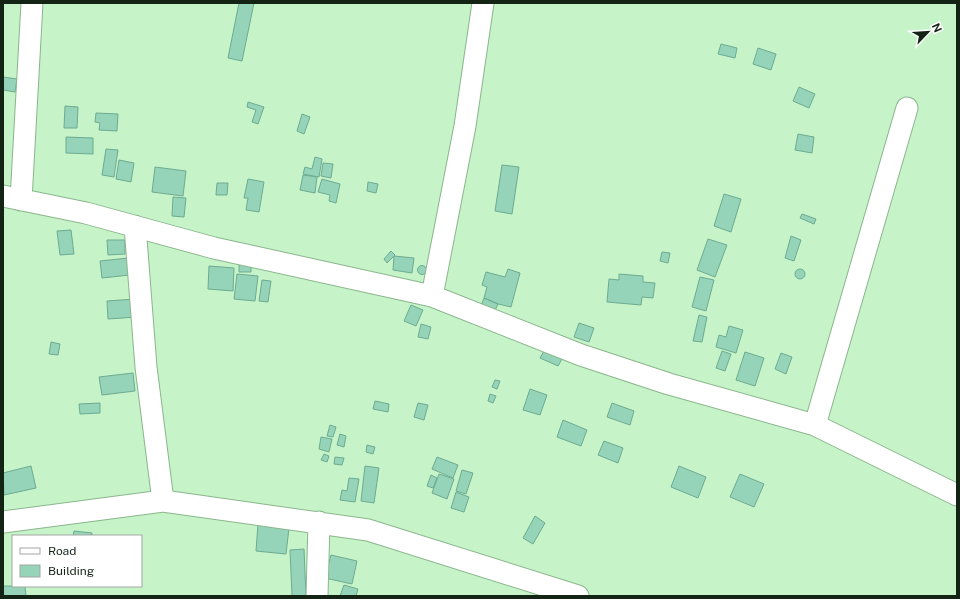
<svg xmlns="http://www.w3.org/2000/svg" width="960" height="599" viewBox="0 0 960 599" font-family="'Public Sans',sans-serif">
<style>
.building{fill:#96d4b9;stroke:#6dab91}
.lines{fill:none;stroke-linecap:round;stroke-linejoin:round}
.street-casing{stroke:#8bb68d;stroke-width:23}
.street{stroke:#fff;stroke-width:21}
</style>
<rect width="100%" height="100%" fill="#c6f3c8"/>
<path class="building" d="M239,3H254L242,61L228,58Z
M721,44L737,48L735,58L718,54Z
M758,48L776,54L771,70L753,64Z
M3,77L17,79L15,92L3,90Z
M799,87L815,94L809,108L793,101Z
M248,102L264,107L258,124L252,122L256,110L247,107Z
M65,106L78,107L77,128H64Z
M96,113L118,114L117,131L99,130L100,123L95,122Z
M302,114L310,117L304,134L297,131Z
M798,134L814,137L812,153L795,150Z
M66,137L93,138V154L66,153Z
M106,149L118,150L114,177L102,175Z
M315,157L322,159L319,177L303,174L305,167L312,169Z
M119,160L134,163L131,182L116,179Z
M323,163L333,164L331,178L321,176Z
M502,165L519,167L512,214L495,211Z
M155,167L186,171L183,196L152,192Z
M303,175L317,177L315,193L300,190Z
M248,179L264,182L259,212L246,210L248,198H244Z
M322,179L340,184L336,203L329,201L330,195L318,192Z
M368,182L378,184L376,193L367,191Z
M217,183H228L227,195H216Z
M724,194L741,199L731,232L714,226Z
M173,197L186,198L184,217L172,216Z
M802,214L816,219L814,224L800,218Z
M71,230L74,254L60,255L57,231Z
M791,236L801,240L794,261L785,258Z
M708,239L727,245L715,277L697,270Z
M107,240H125V254L108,255Z
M391,251L395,255L387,263L384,259Z
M662,252L670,253L668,263L660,261Z
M394,256L414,258L412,273L393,270Z
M128,258L130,275L102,278L100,261Z
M239,263L251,264V272H239Z
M417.5 270a4.5 4.5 0 1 1 9 0a4.5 4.5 0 1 1-9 0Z
M209,266L234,268L233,291L208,289Z
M795 274a5 5 0 1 1 10 0a5 5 0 1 1-10 0Z
M508,269L520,273L511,307L498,304L484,298L487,287L482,285L486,272L505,277Z
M237,274L258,276L255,301L234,299Z
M619,274L643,276V282L655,283L653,298L642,297L641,305L607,302L609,279L619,280Z
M700,277L714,280L706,311L692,307Z
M262,280L271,281L268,302L259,301Z
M484,298L498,304L491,319L478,313Z
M135,299L137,317L108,319L107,301Z
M411,305L423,310L416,326L404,321Z
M699,315L707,317L702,342L693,341Z
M579,323L594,328L589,342L574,337Z
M421,324L431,327L428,339L418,337Z
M729,326L743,330L736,353L716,347L719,335L726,337Z
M51,342L60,344L58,355L49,354Z
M545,349L563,357L558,366L540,358Z
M722,351L731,354L725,371L716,368Z
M745,352L764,358L755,386L736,380Z
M781,353L792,357L786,374L775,369Z
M133,373L135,391L102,395L99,377Z
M495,380L500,381L497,389L492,387Z
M530,389L547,395L540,415L523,410Z
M490,394L496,396L493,403L488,401Z
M375,401L389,404L388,412L373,409Z
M100,403V413L80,414L79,404Z
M418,403L428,405L424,420L414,417Z
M612,403L634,411L630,425L607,417Z
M563,420L587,430L581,446L557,437Z
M330,425L336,427L333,437L327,436Z
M340,434L346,436L344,447L337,445Z
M321,437L332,439L329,452L319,449Z
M604,441L623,448L618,463L598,455Z
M367,445L375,447L373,454L366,452Z
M324,454L329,456L327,462L321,460Z
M335,457L344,458L342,465L334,464Z
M437,457L458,465L453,478L432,469Z
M31,466L36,488L4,495L3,473Z
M365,466L379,468L374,503L361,501Z
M679,466L706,477L698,498L671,487Z
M462,470L473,473L466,494L456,491Z
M439,474L454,479L447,499L432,493Z
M740,474L764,484L754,507L730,497Z
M431,475L437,478L433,488L427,486Z
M349,478L359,479L355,502L340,500L342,490L347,491Z
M456,492L469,497L464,512L451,508Z
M535,516L545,523L533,544L523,538Z
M258,524L289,528L286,554L256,551Z
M74,531L92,533V536H73Z
M304,549L306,596H292L290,550Z
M331,555L357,561L352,584L325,578Z
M344,585L358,589L356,596H340Z
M3,586H25L26,596H3Z"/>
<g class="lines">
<defs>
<path id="street" d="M3,196L86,213L214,248L432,296L581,355L669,384L815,425L957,495
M21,200L32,3
M135,226L146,367L163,501
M432,296L465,126L483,3
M815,425L907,108
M3,522L163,501L368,530L578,596
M317,596L319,522"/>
</defs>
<use href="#street" class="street-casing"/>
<use href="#street" class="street"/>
</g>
<rect width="960" height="599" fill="none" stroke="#132414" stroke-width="8"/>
<rect x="12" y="535" width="130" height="52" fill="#ffffff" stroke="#a1a7a1"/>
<rect x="20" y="548" width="20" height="6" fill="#ffffff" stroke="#a1a7a1"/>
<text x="48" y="555" font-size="12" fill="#132414">Road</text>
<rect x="20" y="565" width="20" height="12" fill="#96d4b9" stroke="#a1a7a1"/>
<text x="48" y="575" font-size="12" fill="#132414">Building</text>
<g transform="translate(928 32) rotate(65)" stroke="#ffffff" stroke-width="3" paint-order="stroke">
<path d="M0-3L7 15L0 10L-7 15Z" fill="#132414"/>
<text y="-6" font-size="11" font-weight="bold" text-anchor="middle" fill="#132414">N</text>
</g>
</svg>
